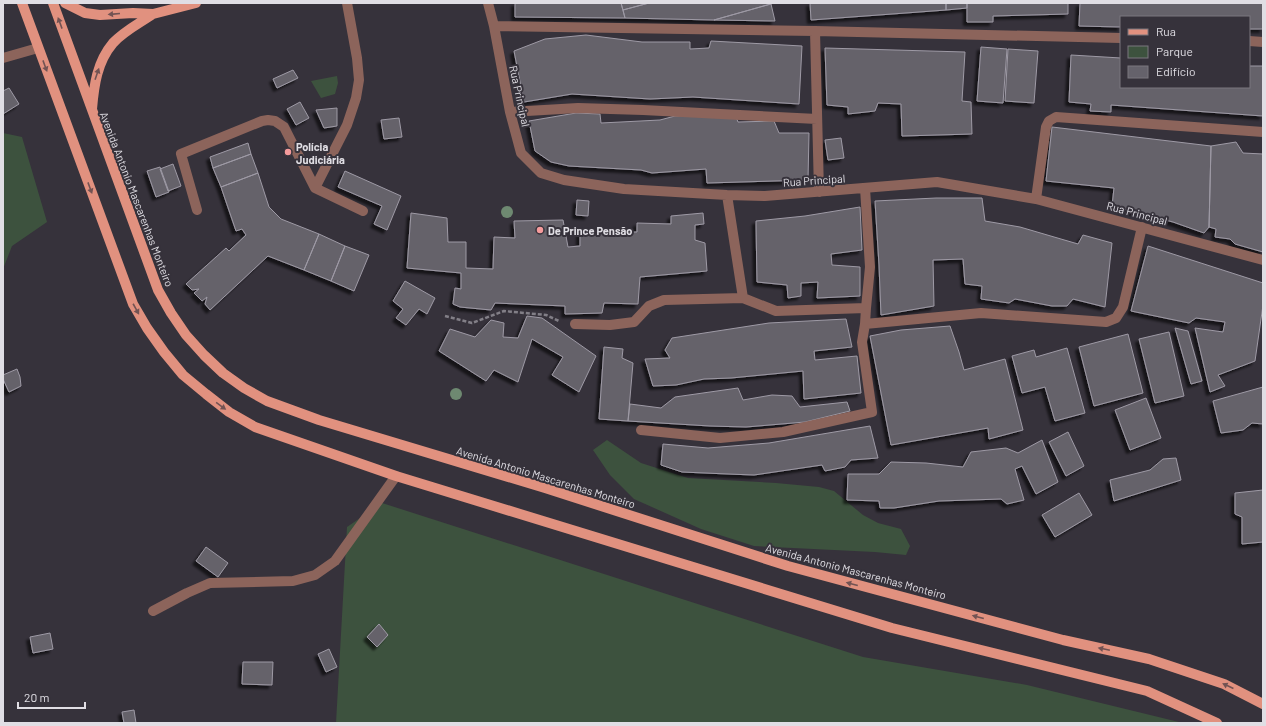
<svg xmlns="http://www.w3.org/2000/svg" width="1266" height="726" viewBox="0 0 1266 726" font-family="Barlow,sans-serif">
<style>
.green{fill:#3d523e}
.building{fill:#65626b;stroke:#9e9aa5;filter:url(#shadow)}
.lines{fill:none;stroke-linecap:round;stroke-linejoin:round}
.path{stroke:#827f87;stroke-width:2.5;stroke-dasharray:4 2;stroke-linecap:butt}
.minor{stroke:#8c645b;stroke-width:10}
.major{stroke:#e1917f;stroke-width:10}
.tree{fill:#6e8971}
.oneway{fill:#725353}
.poi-dot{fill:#f59b9c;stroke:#36323b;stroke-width:1.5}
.labels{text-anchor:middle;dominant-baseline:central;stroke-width:4;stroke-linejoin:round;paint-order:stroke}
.street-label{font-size:11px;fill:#e0dee4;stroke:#36323b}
.poi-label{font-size:11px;font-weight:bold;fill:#e0dee4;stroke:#36323b;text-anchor:start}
</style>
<defs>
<filter id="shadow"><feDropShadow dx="-3.5" dy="3.5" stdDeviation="1" flood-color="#0009"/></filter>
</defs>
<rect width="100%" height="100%" fill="#36323b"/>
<path class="green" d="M337,76L338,83L335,94L321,98L311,81Z
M3,133L22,137L47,222L12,246L3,269Z
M607,440L641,463L688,478L776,483L819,487L834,491L863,515L878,523L901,529L910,546L906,555L875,552L754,546L701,529L634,499L610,475L593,450Z
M382,503L863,657L1027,685L1183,723H336L347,527Z"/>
<path class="building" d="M515,3H621L625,18L515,17Z
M621,3H649L623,10Z
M649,3H774L714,20L625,18L623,10Z
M810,3H946V10L811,20Z
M946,3H967V8L946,10Z
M967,3H1068V14L993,16V22H967Z
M1080,3H1263V29H1249V17H1121V27L1079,26Z
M771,4L775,21L714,20Z
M586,35L642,42H690V49L709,48L711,41L802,46L799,104L693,97L650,99L572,94L524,102L514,51L545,39Z
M981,47L1007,49L1003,103L977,101Z
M825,48L965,52L962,101L971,102L972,134L902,136L901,104L878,103L875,111L848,114V107L827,105Z
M1008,49L1038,51L1034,103L1005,101Z
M1071,55L1121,58V87H1249V66H1263V116L1111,105V112L1090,111L1091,104L1069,102Z
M293,70L298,78L277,88L273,79Z
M9,88L19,104L3,114V91Z
M300,102L309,118L296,125L287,109Z
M337,108V126L324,128L316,110Z
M576,113L600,114L601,123L660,120L675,116L735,114L738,122L774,121L779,133H809L808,180L707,183L706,169L652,173L641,170L569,166L551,162L535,151L529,121Z
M399,118L402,137L384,139L381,120Z
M1052,127L1211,146L1209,227L1204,233L1173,222L1112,206L1114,188L1046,181Z
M841,138L844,158L828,160L825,140Z
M1236,142L1243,153L1263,154V252L1235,244L1230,239L1215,237L1216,229L1209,227L1211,146Z
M248,143L251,154L213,168L210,157Z
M251,154L258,173L221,187L213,168Z
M173,164L181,186L168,191L160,169Z
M160,167L169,192L156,197L147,171Z
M345,171L401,196L387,230L374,224L382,206L338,187Z
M258,173L269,207L281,219L319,234L304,270L268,256L210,310L205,304L207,297L202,301L194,293L199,289L192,290L186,284L226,248L229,251L246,235L242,229L236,231L221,187Z
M936,198H982L985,221L1020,227L1078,244L1083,235L1112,243L1105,307L1073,299L1067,306H1052L1015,299L1009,303L981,299L982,286L965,284L963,259L933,260L934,306L881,315L879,265L875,201Z
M577,200L589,201L588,216L576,215Z
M860,207L862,250L831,254L832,265L860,267V296L817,298L818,282L801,283V296L788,298L787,285L757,282L756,221L805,216Z
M411,213L447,218L448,242H466V268L493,269L494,237L515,238L514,221L563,220L568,247L580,246V233L637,232V223L671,224V216L703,213L704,224L695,225V240L705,243L707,271L640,277L638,304L604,303L602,313L565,314V306L495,303L491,310L460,307L453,304L455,288L461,289V273L407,268Z
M319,234L345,246L331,281L304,270Z
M345,246L369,255L354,291L331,281Z
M1148,246L1263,283V305L1255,361L1218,375L1225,386L1210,392L1195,328L1223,332L1225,322L1196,318L1189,323L1131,311Z
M405,281L435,298L427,314L419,309L406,325L396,318L403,309L393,301Z
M527,316L542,318L596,356L579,392L552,375L563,357L532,339L518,382L494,370L486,381L439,351L450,329L475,337L491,320L504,323L503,337L518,338Z
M846,319L852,347L814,351L815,360L857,356L861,393L804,399L803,371L731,378L704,379L676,385L653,386L645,359L670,358L665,350L672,338L769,323Z
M950,326L959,352L964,370L1005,359L1023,430L989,439L988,428L891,445L870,336L901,330Z
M1175,328L1188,331L1202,381L1191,384Z
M1169,332L1184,396L1155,403L1139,339Z
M1128,334L1143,393L1094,406L1079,347Z
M604,347L623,349L622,358L633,363L628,421L599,419Z
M1067,348L1085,413L1055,421L1045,387L1022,393L1012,356L1034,350L1036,357Z
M17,369L20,377L21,386L9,392L3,379V375Z
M1263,387V424L1252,423L1243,430L1221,433L1213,401Z
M738,388L743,400L772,395L792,396L800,407L847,402L850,411L805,422L746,427L710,426L628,421L630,404L661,408L675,397Z
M1146,398L1161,438L1130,450L1115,410Z
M870,426L878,458L851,460L845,467L825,471L822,465L754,475L728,474L682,472L661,465L663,444L708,448L769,443Z
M1068,432L1084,466L1066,476L1049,442Z
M1042,440L1058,482L1036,494L1022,466L1015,469L1024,500L1007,504L1001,499L939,501L894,508H880L879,501L847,500L848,474H879L891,462L926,463L963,467L971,452L1006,448L1018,453Z
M1176,458L1181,480L1114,501L1110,480L1150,470L1163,459Z
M1263,490V542L1242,544V517L1235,514V493Z
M1079,493L1092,515L1055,537L1042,515Z
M206,547L228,563L218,577L196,561Z
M379,624L388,635L377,647L367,637Z
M50,633L53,649L33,653L30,637Z
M329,649L337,667L326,672L318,654Z
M243,662H273L272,685L242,684Z
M134,710L136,723H124L122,712Z"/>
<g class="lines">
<path class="path" d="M445,316L472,323L504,311L546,315L559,321"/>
<path class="minor" d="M488,3L494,26L510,112L521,153L541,173L564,180L624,189L727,195L765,196L937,182L1036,199L1263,260
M494,26L815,31
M1249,41L1263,42
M3,58L38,48
M510,112L578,108L643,110L817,119
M315,188L347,125L356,98L359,80L357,58L347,3
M865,188L870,267L866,308
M819,192L815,31L1121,38
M1036,199L1046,127L1049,121L1056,117L1263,132
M197,210L181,154L262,121L268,120L275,121L284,127L315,188L363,211
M743,298L776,311L866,308L865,324L981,313L1106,322L1116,318L1123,307L1142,227
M575,324L610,325L634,322L649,306L664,300L743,298L727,195
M641,430L720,438L783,432L872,412L862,342L865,324
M153,611L187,593L210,583L293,581L315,575L335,561L396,476"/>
<path class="major" d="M22,3L133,304L147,328L164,352L183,375L206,394L229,412L255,427L396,476L892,628L1147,691L1217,723
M53,3L158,290L171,313L186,335L204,355L223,373L244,388L267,401L319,420L545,488L788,566L1063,640L1149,659L1224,684L1263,704
M65,3L85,13L100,15L133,13L153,14L196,3
M92,109C94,85 97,62 113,43C124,31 140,23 153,14"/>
</g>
<g class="tree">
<circle cx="507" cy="212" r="6"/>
<circle cx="456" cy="394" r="6"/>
</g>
<defs><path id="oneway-solid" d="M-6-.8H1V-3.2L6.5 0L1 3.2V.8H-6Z"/></defs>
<g class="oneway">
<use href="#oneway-solid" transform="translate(114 14) rotate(175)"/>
<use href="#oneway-solid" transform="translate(60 23) rotate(-110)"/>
<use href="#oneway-solid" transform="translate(45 66) rotate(70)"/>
<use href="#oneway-solid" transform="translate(97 74) rotate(-71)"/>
<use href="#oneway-solid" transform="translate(90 188) rotate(70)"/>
<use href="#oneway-solid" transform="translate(136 309) rotate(61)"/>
<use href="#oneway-solid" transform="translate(221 406) rotate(36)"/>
<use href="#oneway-solid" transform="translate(852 584) rotate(-165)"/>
<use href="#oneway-solid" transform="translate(978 617) rotate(-165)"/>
<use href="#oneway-solid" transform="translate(1104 649) rotate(-168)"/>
<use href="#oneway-solid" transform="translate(1228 686) rotate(-155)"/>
</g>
<g class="poi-dot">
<circle cx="288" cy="152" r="4"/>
<circle cx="540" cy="230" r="4"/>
</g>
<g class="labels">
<g class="street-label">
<text transform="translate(520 96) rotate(78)">Rua Principal</text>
<text transform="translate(814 180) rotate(-4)">Rua Principal</text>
<text transform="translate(137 199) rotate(69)">Avenida Antonio Mascarenhas Monteiro</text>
<text transform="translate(1137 213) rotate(15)">Rua Principal</text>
<text transform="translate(546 477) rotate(17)">Avenida Antonio Mascarenhas Monteiro</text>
<text transform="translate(856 571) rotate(15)">Avenida Antonio Mascarenhas Monteiro</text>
</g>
<g class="poi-label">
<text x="296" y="146">Polícia<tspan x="296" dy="13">Judiciária</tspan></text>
<text x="548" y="230">De Prince Pensão</text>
</g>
</g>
<rect width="1266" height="726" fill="none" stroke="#e0dee4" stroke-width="8"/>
<rect x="1120" y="16" width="130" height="72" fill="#36323b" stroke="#7a777f"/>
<rect x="1128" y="29" width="20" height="6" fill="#e1917f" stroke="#7a777f"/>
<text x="1156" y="36" font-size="12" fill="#e0dee4">Rua</text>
<rect x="1128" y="46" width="20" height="12" fill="#3d523e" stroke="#7a777f"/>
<text x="1156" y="56" font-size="12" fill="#e0dee4">Parque</text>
<rect x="1128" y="66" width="20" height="12" fill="#65626b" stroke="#7a777f"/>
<text x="1156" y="76" font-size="12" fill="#e0dee4">Edifício</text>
<path d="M18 702v6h67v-6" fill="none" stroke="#e0dee4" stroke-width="2"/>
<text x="24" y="702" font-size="12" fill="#e0dee4" stroke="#36323b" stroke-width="3" paint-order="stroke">20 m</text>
</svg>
